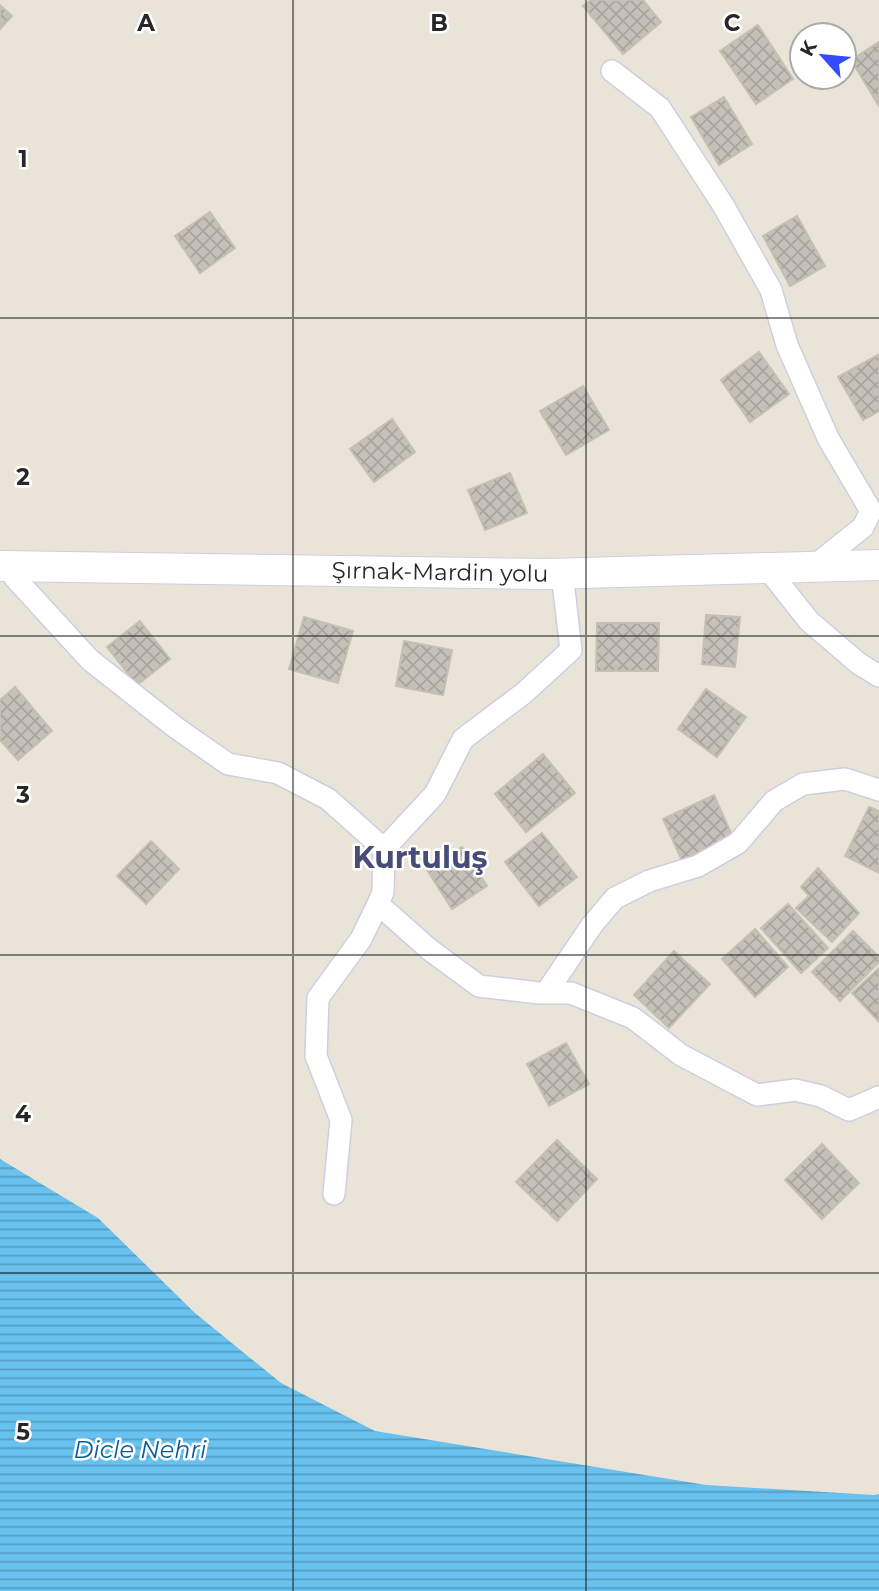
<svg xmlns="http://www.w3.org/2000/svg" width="879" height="1591" viewBox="0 0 879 1591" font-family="Montserrat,sans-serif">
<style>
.water{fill:url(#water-rules)}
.building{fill:url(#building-cross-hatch);stroke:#c5c0b2;stroke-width:2}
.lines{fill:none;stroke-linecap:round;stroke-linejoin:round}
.minor-casing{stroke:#cdcfe1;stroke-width:24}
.secondary-casing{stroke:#cdcfe1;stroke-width:32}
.minor{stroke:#fff;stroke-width:21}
.secondary{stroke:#fff;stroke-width:30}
.grid{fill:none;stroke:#272727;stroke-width:2;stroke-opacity:0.55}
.labels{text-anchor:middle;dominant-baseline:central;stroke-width:5;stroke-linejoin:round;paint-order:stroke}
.street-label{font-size:23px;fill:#272727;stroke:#fff}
.water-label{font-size:24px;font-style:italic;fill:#0c5d96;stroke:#fff}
.district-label{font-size:30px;font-weight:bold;fill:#484d77;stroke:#fff}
.grid-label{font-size:23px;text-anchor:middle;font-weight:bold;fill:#272727;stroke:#fff;stroke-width:5;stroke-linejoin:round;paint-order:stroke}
</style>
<defs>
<pattern id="water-rules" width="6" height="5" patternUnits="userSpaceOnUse" patternTransform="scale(1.75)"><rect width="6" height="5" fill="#68c1ef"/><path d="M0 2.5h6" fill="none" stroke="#569dc2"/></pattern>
<pattern id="building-cross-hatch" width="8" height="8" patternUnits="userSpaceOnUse" patternTransform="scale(1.75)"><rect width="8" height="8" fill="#c5c0b8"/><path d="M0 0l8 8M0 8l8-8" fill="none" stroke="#a9a59e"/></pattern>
</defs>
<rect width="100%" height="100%" fill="#eae4d8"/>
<path class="water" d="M0,1159L98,1218L195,1313L281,1383L375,1431L706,1485L874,1495L879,1494V1591H0Z"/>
<path class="building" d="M591,0H643L661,22L623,54L583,6Z
M0,5L12,16L0,29Z
M758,25L793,79L756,104L720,51Z
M879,42V106L851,60Z
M724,97L752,144L719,165L691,117Z
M210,212L235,248L200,273L175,236Z
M797,216L825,266L790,286L763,236Z
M759,352L789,394L750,422L721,380Z
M878,355L879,357V411L863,420L838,377Z
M583,386L609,430L566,455L540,411Z
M392,419L415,452L374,482L350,449Z
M510,473L527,513L485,530L468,490Z
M706,615L740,617L735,667L702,664Z
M304,617L353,631L338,683L289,669Z
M140,621L170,659L137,685L107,647Z
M597,623H659L658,671H596Z
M404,641L452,650L443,695L396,686Z
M15,687L52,731L18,760L0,740V700Z
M706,689L746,717L717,757L678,729Z
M543,754L575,793L526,832L495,794Z
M714,795L734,840L683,863L663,819Z
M869,807L879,811V873L845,856Z
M542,833L577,877L539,906L505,862Z
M151,841L179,869L146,904L117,876Z
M462,847L487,886L452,909L427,870Z
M818,868L859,913L832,942L796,908L809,896L801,887Z
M788,904L828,948L801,973L761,928Z
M755,929L788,967L755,997L722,959Z
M853,931L879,957V962L840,1001L812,972Z
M674,951L710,984L669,1028L634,995Z
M879,968V1022L852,993Z
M566,1043L589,1084L549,1106L527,1064Z
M557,1140L597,1179L557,1221L516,1182Z
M822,1144L859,1183L822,1219L785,1180Z"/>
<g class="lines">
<defs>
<path id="minor" d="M612,71L660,108L723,205L771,290L787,345L828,438L871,511L863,527L813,567
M7,566L15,578L90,660L175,727L228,764L278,773L328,799L384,849
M767,568L809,621L858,663L879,676
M378,904L430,950L479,986L539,993H571L633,1018L681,1055L757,1095L795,1090L821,1096L849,1110L879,1097
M546,993L592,925L615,898L649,881L698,866L738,843L774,801L803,784L845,779L879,790
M334,1194L341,1120L316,1056L318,998L361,939L378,904L383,892L384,849L435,794L463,739L524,693L571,650L562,573"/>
<path id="secondary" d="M0,566L547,574L879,565"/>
</defs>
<use href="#minor" class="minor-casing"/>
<use href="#secondary" class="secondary-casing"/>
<use href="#minor" class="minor"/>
<use href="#secondary" class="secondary"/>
</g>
<path class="grid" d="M293,0V1591M586,0V1591M0,318H879M0,636H879M0,955H879M0,1273H879"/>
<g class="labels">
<g class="street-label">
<text transform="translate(440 572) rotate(1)">Şırnak-Mardin yolu</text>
</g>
<g class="water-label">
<text x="140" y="1449">Dicle Nehri</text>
</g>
<g class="district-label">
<text x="420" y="857">Kurtuluş</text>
</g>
</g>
<g class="grid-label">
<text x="146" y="31">A</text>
<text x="439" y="31">B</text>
<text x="732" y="31">C</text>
<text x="23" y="167">1</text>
<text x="23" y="485">2</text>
<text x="23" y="803">3</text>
<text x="23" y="1122">4</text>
<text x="23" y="1440">5</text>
</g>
<g transform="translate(823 56) rotate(297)"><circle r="33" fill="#ffffff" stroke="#a9a9a9" stroke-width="2"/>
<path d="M0-5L12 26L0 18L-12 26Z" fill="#344bfb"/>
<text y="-10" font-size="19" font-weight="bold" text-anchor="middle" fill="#272727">K</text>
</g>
</svg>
